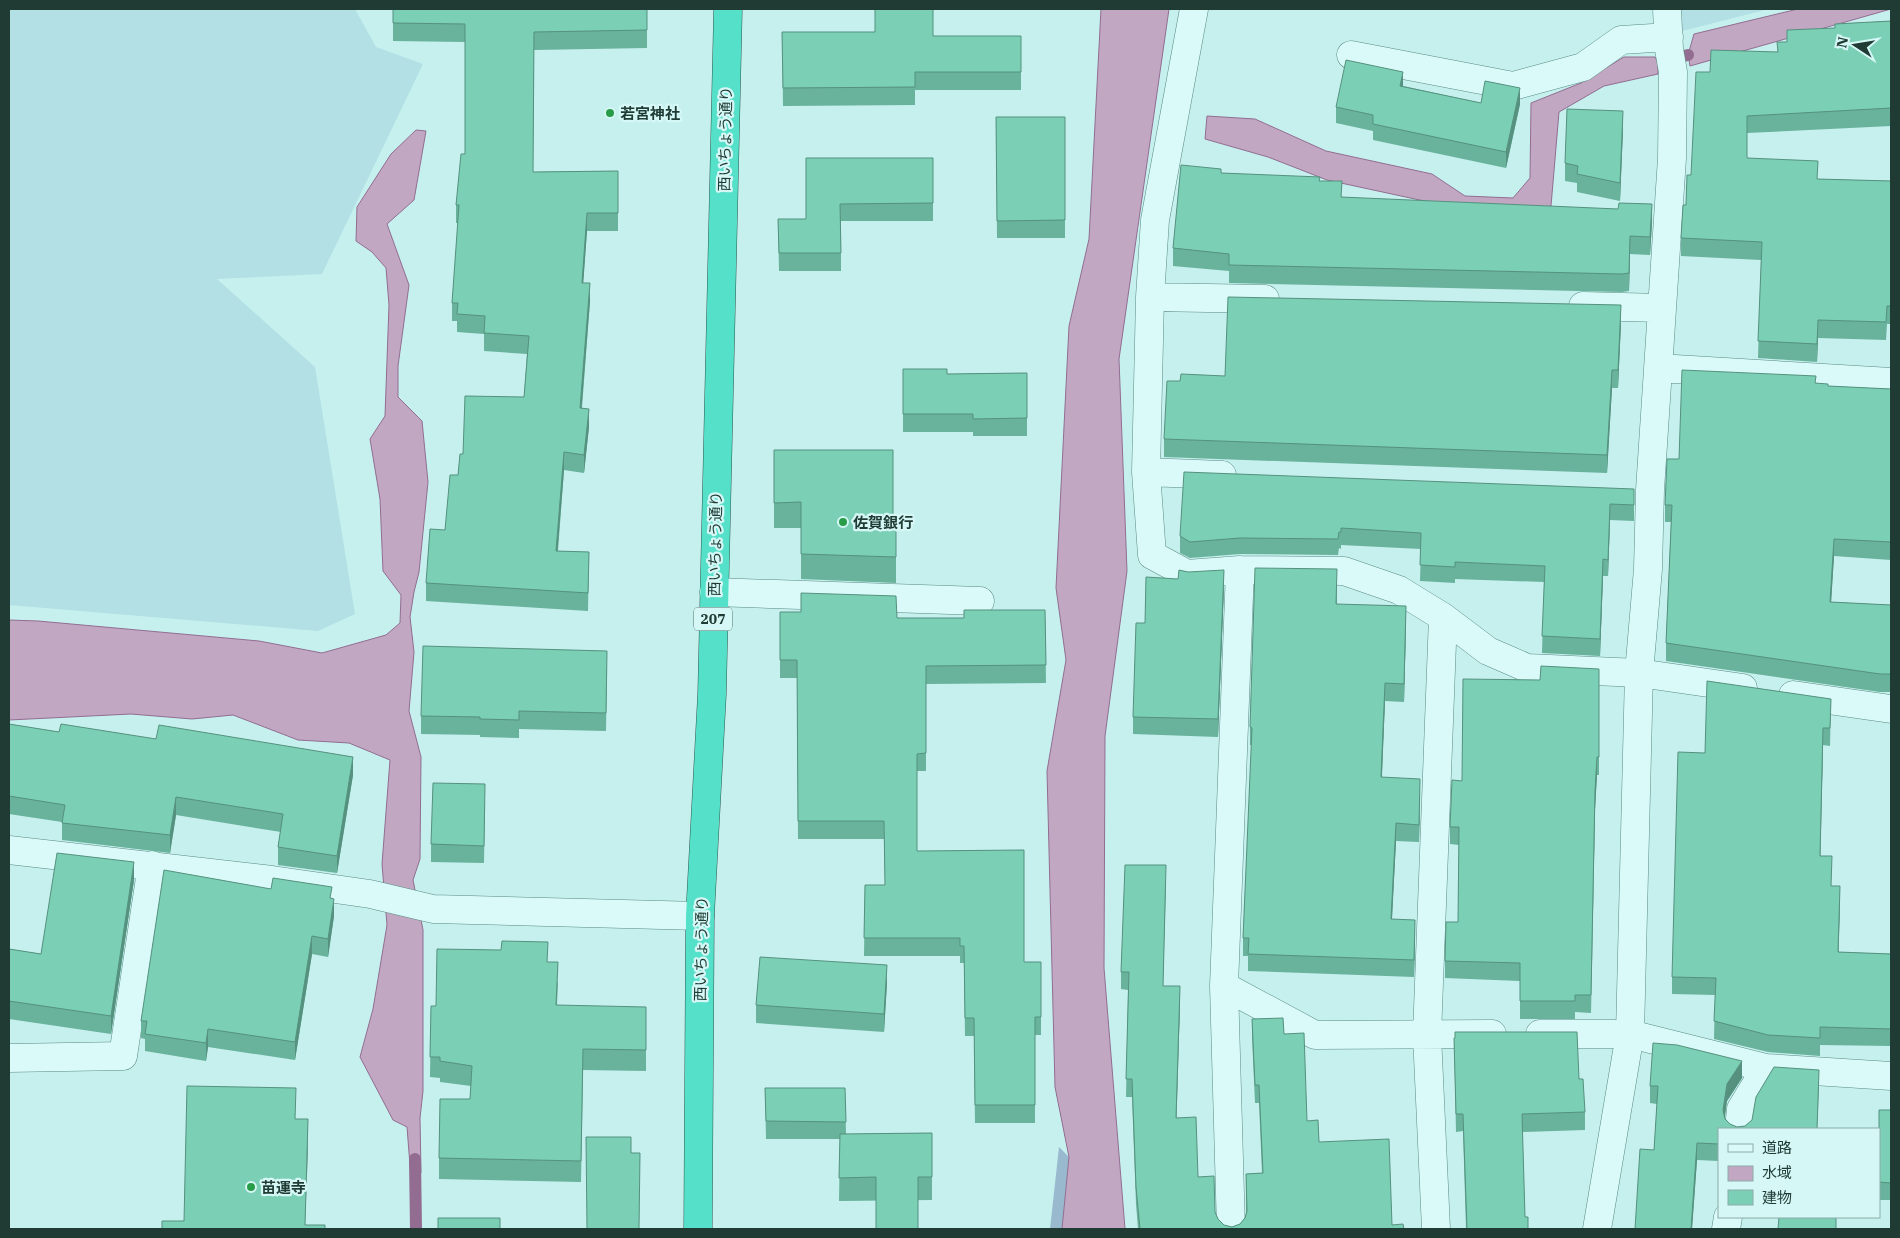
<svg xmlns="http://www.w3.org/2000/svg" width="1900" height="1238" viewBox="0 0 1900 1238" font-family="'IBM Plex Serif','Noto Sans JP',serif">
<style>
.farmland{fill:#b2e0e5}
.green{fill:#99b9ce}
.water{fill:#c2a7c3;stroke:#926d91}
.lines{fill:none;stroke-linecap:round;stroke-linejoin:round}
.stream{stroke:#926d91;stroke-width:12}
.minor-casing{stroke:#5b8b82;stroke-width:29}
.highway-casing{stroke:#2f594e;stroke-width:29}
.minor{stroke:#d9faf9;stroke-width:28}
.highway{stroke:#55e0c9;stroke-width:28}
.wall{fill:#69b29b}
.shaded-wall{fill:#55917e}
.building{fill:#7acfb4;stroke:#55917e}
.poi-dot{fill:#299c47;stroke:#d5f7f6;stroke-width:2}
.labels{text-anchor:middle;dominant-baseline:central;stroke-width:4.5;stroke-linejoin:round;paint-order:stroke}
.shield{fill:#d5f7f6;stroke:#56736e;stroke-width:1}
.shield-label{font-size:14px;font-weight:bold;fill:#1f3b34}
.poi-label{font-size:15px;font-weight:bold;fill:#1f3b34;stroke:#d5f7f6;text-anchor:start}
.street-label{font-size:15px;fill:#1f3b34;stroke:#d5f7f6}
</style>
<rect width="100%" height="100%" fill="#c5f0ee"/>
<path class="farmland" d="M9,9H355L376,47L423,64L322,274L217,279L315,367L355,614L318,631L9,605Z
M1681,9H1769L1682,31Z"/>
<path class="green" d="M1059,1147L1069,1157L1062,1229H1050Z"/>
<path class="water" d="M1101,9H1169L1119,359L1127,571L1105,736L1104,968L1125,1229H1062L1069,1157L1055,1087L1047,771L1066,660L1056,588L1069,326L1089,239Z
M1798,9H1891L1690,66L1688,55L1694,34Z
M1624,57H1655L1658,63V74L1604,86L1559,112L1551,206L1489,215L1327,180L1268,157L1205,139L1207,116L1255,119L1326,151L1432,174L1465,196L1513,198L1530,178L1531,103L1581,83Z
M416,130L426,131L414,200L387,224L409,285L398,366V397L422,421L428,482L419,572L414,592L410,617L414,652L409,711L421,757L420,859L413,880L423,930V1091L420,1118L421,1173L411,1178L407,1127L393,1120L360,1057L373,1009L387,925L382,864L390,760L349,743L298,740L233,715L192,719L131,714L9,720V620L38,621L259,641L322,653L386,635L400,623L401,595L383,571L380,499L370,439L385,416L389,305L386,268L372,252L356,241L357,207L391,154Z"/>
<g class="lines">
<path class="stream" d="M1668,60L1688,55
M415,1159L416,1229"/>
<defs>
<path id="minor" d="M1194,9L1155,220L1150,297L1146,472L1152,555L1187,574L1240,570L1344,571L1399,590L1443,617L1488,651L1527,668L1639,673L1743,688
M1351,55L1513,86L1583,67L1621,40L1669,37
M1150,297L1265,299
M1583,306L1662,308
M1658,368L1891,382
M1146,472L1222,475
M1240,570L1224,986L1315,1035L1492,1034
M714,592L980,601
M1793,695L1891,709
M9,850L272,880L370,894L433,909L700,916
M1224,986L1231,1229
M1540,1034H1630L1766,1068L1891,1076
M9,1058L123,1056L152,865
M1739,1129L1741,1109L1766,1068
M1436,1229L1427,1035L1443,617
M1597,1229L1630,1034L1639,673L1648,569L1650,490L1672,158L1673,72L1669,49L1667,9
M1726,1229L1728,1217"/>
<path id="highway" d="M698,1229L700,916L712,694L728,9"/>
</defs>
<use href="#minor" class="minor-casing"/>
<use href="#highway" class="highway-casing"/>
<use href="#minor" class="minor"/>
<use href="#highway" class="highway"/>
</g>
<path class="wall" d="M393,9H647V48L534,50L533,172L618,171V231H587L583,283L590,301L582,408L589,427L584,473L564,470L558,551L589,552L588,611L426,601V583L445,530L463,454L524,397L527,354L484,351V334L457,332V321H452V303L458,223H456V205L465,154V42L393,41Z
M1891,21V126L1747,133V158L1818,179L1891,181V324H1887L1886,340L1818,338L1817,362L1758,358L1761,260L1681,256V238L1686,205L1710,72L1777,52L1787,42L1835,28V24Z
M782,32L933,36H1021V90H915V105L783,106Z
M1403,86L1481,103L1520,104L1506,168L1373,140V131L1336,123V107Z
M996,117H1065V238H997Z
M1623,129L1620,201L1577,192V183L1565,181V163Z
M933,158V221H841V271H779L778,219H806Z
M1221,173L1320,181L1342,197L1652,222L1650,255L1630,254L1629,291L1622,292L1229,283V271L1173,266V248Z
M1621,323L1618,388H1612L1607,473L1164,457V439L1180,381L1225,376Z
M903,369L947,374L1027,373V436H973V432H903Z
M1816,383L1828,386L1891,389V560L1834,556L1831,602L1891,605V692H1880L1666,661V643L1671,522H1665V505L1679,459Z
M774,450L893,518H896V583L801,579V528H774Z
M1634,489V521L1610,520L1608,576H1603L1600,656L1542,653L1544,582L1455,579V583L1420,581L1421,549L1341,545V549L1339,548L1338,555L1240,554L1190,558L1180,553V536Z
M1188,572L1224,587L1218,737L1133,734V717L1145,623L1178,579Z
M1337,587V604L1406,624L1404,702L1385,701L1382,777L1420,797L1419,842L1396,841L1392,919L1415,938L1414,977L1248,971V956H1243V938L1252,745H1250V727Z
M1045,610L1046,683L926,684V771H917V851L1024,962H1041V1035H1035V1123H975L974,1036H965L964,963H960V956H864L865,885H885L884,839H798L797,678H780V612L897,618H964Z
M607,668L606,731L519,729V738L480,737V735L421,734V716Z
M1599,669V775H1597L1595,809L1591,1013L1575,1012V1019H1520V981L1445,978V961L1458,922L1459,845L1450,844V827L1462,781L1540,680Z
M1831,699L1830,746L1823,745L1820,856L1831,886L1840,904L1838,952L1891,954V1046L1820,1045V1056L1768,1052L1714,1039L1715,995L1672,994V977L1705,753Z
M9,724L59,732L353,775L337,873L278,865V847L281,832L176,815L170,853L62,840V822L9,814Z
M485,802L484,863L431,862V844Z
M134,880L111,1034L9,1019V949L41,954Z
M1166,883L1163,986L1180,1004L1176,1118L1198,1177L1215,1212L1218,1219L1224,1225L1232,1227L1240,1224L1245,1218L1246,1213V1174L1262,1173L1259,1103H1255L1252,1037V1019L1284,1034L1307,1121L1319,1142L1392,1225L1404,1229H1138L1136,1204L1132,1097H1126L1128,990L1121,989V972Z
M271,889L332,898L334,916L328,957L312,954L295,1060L208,1047L206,1061L145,1051V1039L141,1038V1021Z
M548,962L558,983L557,1005L646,1028V1071L583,1070L581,1182L439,1179V1158L470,1099L471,1086L440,1082V1078L430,1077L431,1006H436Z
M887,983L884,1032L756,1023V1005Z
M1454,1038L1579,1079L1585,1112V1130L1522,1132L1525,1217L1528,1229H1466L1463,1131L1456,1132Z
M1742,1078L1727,1101L1725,1118L1730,1124L1737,1127L1745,1126L1819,1087L1817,1129H1719V1161L1697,1160L1692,1229H1635L1654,1150L1657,1104L1650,1103V1086Z
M765,1088H845L846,1134L932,1133V1200L839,1201L840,1139H766Z
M1891,1110V1200H1879V1129Z"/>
<path class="shaded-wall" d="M1403,72V88L1400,86Z
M1520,88V104L1506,168V152Z
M1623,111V129L1620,201V183Z
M1652,204V222L1650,255V237Z
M587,213V231L582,301V283Z
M1630,236V254L1629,291V273Z
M590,283V301L580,426V408Z
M1621,305V323L1618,388V370Z
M1818,320V338L1817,362V344Z
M1612,370V388L1607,473V455Z
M589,409V427L584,473V455Z
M564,452V470L556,569V551Z
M1610,504V520L1608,576V560Z
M1834,539V556L1830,620V602Z
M1603,559V576L1600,656V639Z
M1224,570V587L1218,737V719Z
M1406,606V624L1404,702V684Z
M1385,683V701L1381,795V777Z
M1823,728V745L1820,873V856Z
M353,757V775L337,873V856Z
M1597,757V775L1595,809L1591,1013L1595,791Z
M1420,779V797L1419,842V825Z
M176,797V815L170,853V835Z
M1396,823V841L1391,937V919Z
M134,862V880L111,1034V1016Z
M1840,886V904L1838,970V952Z
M334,899V916L328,957V939Z
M1415,920V938L1414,977V960Z
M312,936V954L295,1060V1042Z
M887,965V983L884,1032V1014Z
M1180,986V1004L1176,1136V1118Z
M208,1029V1047L206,1061V1043Z
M1742,1061V1078L1727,1101L1723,1127V1110L1727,1084Z
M308,1119V1147L305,1229Z
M1697,1143V1160L1692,1229H1691Z"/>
<path class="building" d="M393,9H647V30L534,32L533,172L618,171V213H587L582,283H590L580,408L589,409L584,455L564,452L556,551L589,552L588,593L426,583L430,529L445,530L450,475H458L460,454H463L465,396L524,397L529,336L484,333L485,316L457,314L458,303H452L459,205H456L461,154H465V24L393,23Z
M875,9H933V36H1021V72H915V87L783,88L782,32H875Z
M1891,21V108L1747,116V158L1818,161L1817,179L1891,181V306H1887L1886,322L1818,320L1817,344L1758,341L1762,242L1681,238L1683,205H1686L1687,175H1691L1696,72H1710L1711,50L1778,52L1777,42H1787V30L1835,28V24Z
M1346,60L1403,72L1400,86L1481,103L1485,81L1520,88L1506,152L1373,124V115L1336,107Z
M1567,109L1623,111L1620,183L1577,174L1578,166L1565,163Z
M996,117H1065V220L997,221Z
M806,158H933V203L840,204L841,253H779L778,219H806Z
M1181,165L1221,169V173L1320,177L1319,181H1342L1341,197L1618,209L1619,203L1652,204L1650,237L1630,236L1629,273L1622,274L1229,265V254L1173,248Z
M1228,297L1621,305L1618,370H1612L1607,455L1164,439L1167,381H1180L1181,374L1225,376Z
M903,369H947V374L1027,373V418L973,419V414H903Z
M1682,370L1816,376L1815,383L1828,384V386L1891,389V542L1834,539L1830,602L1891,605V674H1880L1666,643L1672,505H1665L1667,459H1679Z
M774,450H893V518H896V557L801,554V502L774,503Z
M1184,472L1634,489V505L1610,504L1608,560L1603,559L1600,639L1542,636L1545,566L1455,562V567L1420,565L1421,533L1341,528V532H1339L1338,539L1240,538L1190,542L1180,536Z
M1255,568L1337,569L1336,604L1406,606L1404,684L1385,683L1381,777L1420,779L1419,825L1396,823L1391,919L1415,920L1414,960L1248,954L1249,938H1243L1252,728L1250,727Z
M1179,570L1188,572L1224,570L1218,719L1133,717L1136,623H1145L1146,577L1178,579Z
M801,593L896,596L897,618H964V610H1045L1046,665L926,666V753L917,754V851L1024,850V962H1041V1017H1035V1105H975L974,1018H965L964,946H960V938H864L865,885H885L884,821H798L797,660H780V612H801Z
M423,646L607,651L606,713L519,711V720L480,719V717L421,716Z
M1541,666L1599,669V757H1597L1595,791L1591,995H1575V1001H1520V963L1445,961L1446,922H1458L1459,827H1450L1452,780L1462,781L1463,679L1540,680Z
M1707,681L1831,699L1830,728H1823L1820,856H1832L1831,886H1840L1838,952L1891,954V1029L1820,1027V1038L1768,1035L1714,1021L1716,978L1672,977L1678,752L1705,753Z
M9,724L59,732L61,724L156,739L159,725L353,757L337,856L278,847L283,814L176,797L170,835L62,823L65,805L9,796Z
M433,783L485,784L484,846L431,844Z
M57,853L134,862L111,1016L9,1001V949L41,954Z
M1125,865H1166L1163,986H1180L1176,1118L1196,1117L1198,1177L1214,1176L1215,1212L1218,1219L1224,1225L1232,1227L1240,1224L1245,1218L1247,1211L1246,1174L1263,1173L1259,1085H1255L1252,1019L1283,1018L1284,1034L1304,1033L1307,1121L1318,1120L1319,1142L1389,1139L1392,1225L1403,1224L1404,1229H1140L1136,1187L1132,1079H1126L1129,972H1121Z
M164,870L271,889L273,878L332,887L330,898L334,899L328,939L312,936L295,1042L208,1029L206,1043L145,1034L147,1021H141Z
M502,941L548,942L547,962H558L556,1005L646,1007V1050L583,1049L581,1161L439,1158L440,1099H470L472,1066L440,1061V1057H430L431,1006H436L437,949L501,950Z
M760,957L887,965L884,1014L756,1005Z
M1455,1032H1577L1579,1079H1583L1585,1112L1522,1114L1525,1217H1528V1229H1467L1463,1114H1456L1454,1038H1455Z
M1653,1043L1677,1045L1742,1061L1727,1084L1723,1110L1725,1119L1730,1124L1737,1127L1745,1126L1752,1120L1756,1097L1774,1067L1819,1070L1817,1129H1719V1144L1697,1143L1691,1229H1635L1640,1149L1654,1150L1658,1086H1650Z
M187,1086L296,1088L295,1119H308L305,1225H325V1229H162V1221H184Z
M765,1088H845L846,1122L766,1121Z
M1879,1110H1891V1183L1879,1182Z
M932,1133V1177H918V1229H876V1177L839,1178L840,1134Z
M586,1137H631V1153H640L639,1229H587Z
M1779,1217H1836V1229H1778Z
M438,1218H500V1229H438Z"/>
<g class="poi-dot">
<circle cx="610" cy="113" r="5"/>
<circle cx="843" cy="522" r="5"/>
<circle cx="251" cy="1187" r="5"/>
</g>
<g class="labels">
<rect class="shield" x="694" y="607.5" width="38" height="23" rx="4"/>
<g class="shield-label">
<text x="713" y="619">207</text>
</g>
<g class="poi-label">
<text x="620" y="113">若宮神社</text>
<text x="853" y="522">佐賀銀行</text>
<text x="261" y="1187">苗運寺</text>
</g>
<g class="street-label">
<text transform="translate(725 139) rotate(-89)">西いちょう通り</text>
<text transform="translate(715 544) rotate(-89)">西いちょう通り</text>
<text transform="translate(701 949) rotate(-89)">西いちょう通り</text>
</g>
</g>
<rect width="1900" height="1238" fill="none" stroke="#1f3b34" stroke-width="20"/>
<rect x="1718" y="1128" width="162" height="90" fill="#d5f7f6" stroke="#8caca8"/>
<rect x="1728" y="1144" width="25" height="8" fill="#d9faf9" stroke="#8caca8"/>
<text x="1762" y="1153" font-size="15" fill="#1f3b34">道路</text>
<rect x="1728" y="1166" width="25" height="15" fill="#c2a7c3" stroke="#8caca8"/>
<text x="1762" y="1178" font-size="15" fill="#1f3b34">水域</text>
<rect x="1728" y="1190" width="25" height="15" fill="#7acfb4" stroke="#8caca8"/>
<text x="1762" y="1203" font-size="15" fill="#1f3b34">建物</text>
<g transform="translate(1855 45) rotate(282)" stroke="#d5f7f6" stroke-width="4" paint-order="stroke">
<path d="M0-4L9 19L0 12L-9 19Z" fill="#1f3b34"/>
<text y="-8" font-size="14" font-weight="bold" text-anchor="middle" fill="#1f3b34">N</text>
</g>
</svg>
